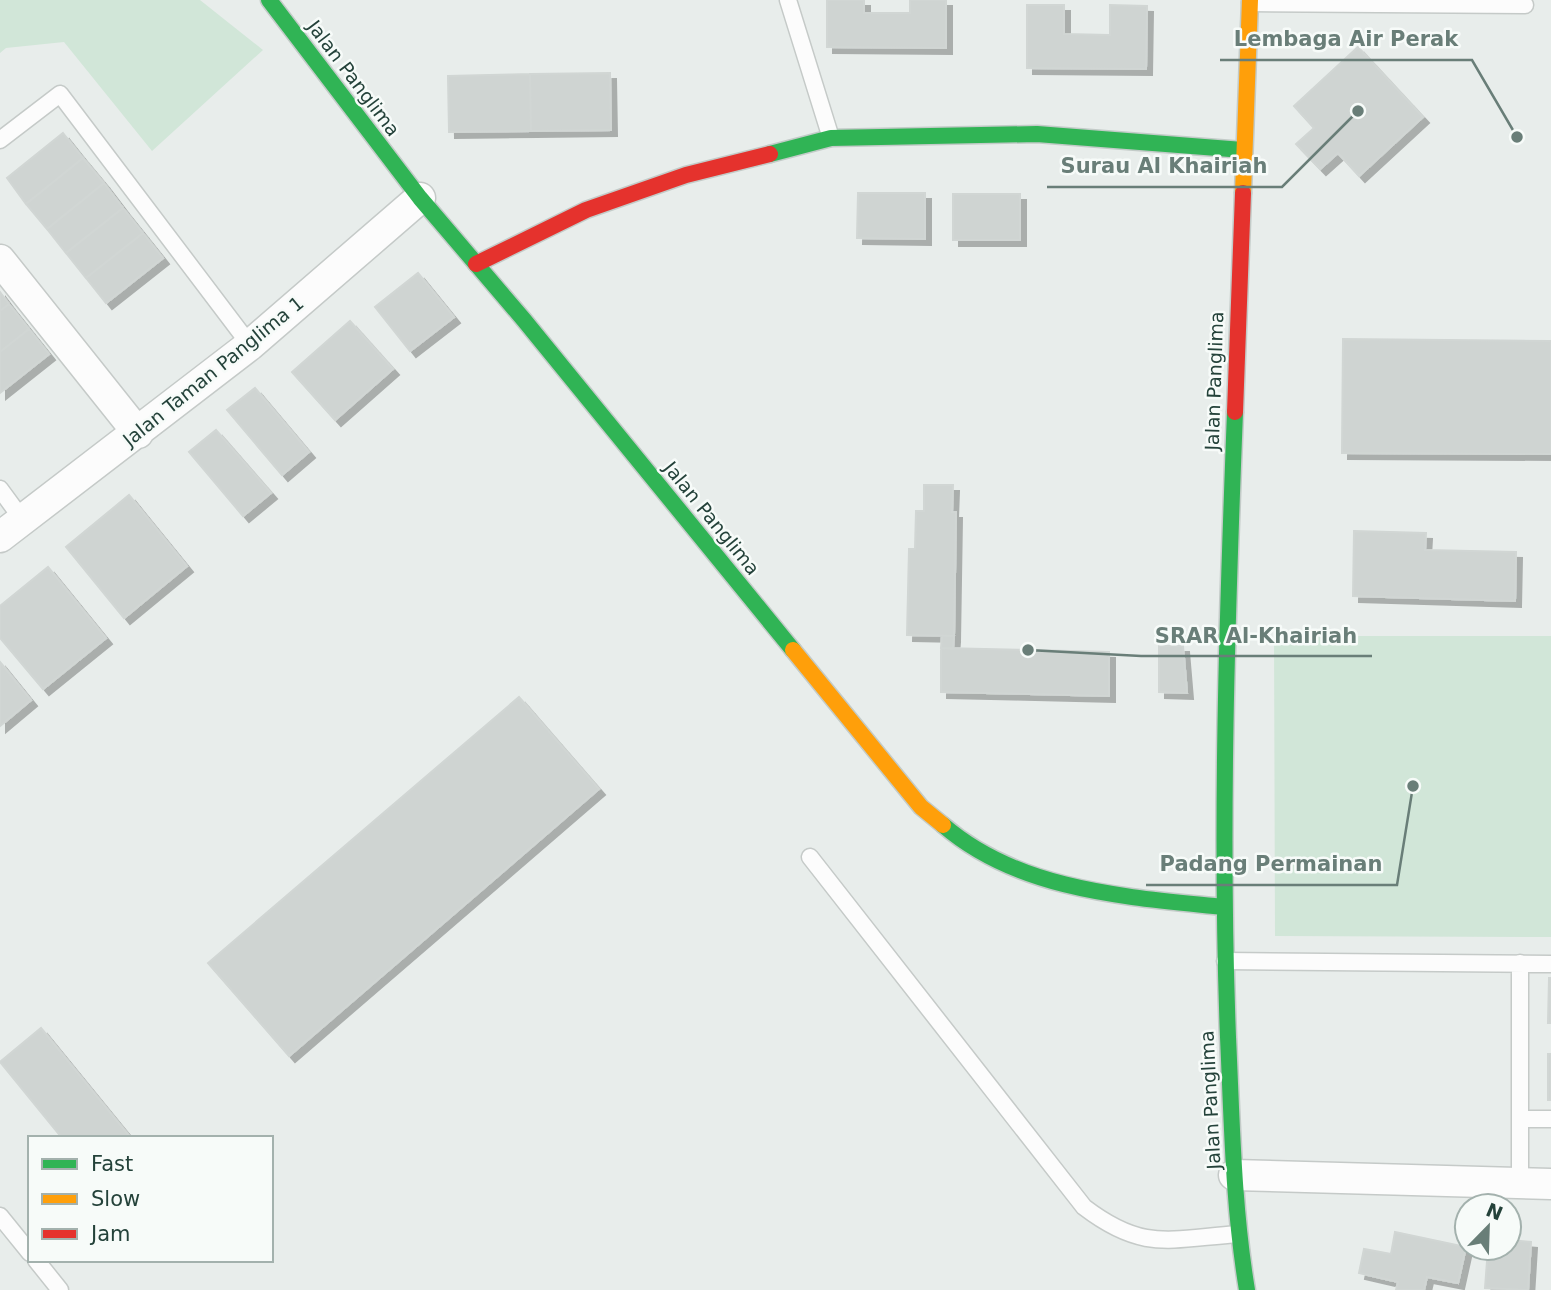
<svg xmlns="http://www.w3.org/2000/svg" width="1551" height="1290" viewBox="0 0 1551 1290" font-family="'DejaVu Sans',sans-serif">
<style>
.green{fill:#d1e6d8}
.building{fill:#cfd4d2;stroke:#d1d6d4;stroke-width:2;filter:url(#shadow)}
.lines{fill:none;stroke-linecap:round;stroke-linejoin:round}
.lane-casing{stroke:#c5cac8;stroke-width:19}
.street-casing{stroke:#c5cac8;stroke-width:33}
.fast-casing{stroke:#c3cbc8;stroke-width:19}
.slow-casing{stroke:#c3cbc8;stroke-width:19}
.jam-casing{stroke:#c3cbc8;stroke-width:19}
.lane{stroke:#fcfcfc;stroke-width:16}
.street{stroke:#fcfcfc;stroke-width:30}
.fast{stroke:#30b455;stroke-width:16}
.slow{stroke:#ff9f0a;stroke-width:16}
.jam{stroke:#e5322d;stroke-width:16}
.labels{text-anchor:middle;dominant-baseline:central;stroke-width:5;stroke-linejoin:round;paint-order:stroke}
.street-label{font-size:19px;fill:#24423a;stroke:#f7fbf9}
.leader{fill:none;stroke:#697e78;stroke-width:2.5}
.callout-dot{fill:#697e78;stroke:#f7fbf9;stroke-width:2.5}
.callout-label{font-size:21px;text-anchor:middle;font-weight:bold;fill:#697e78;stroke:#f7fbf9;stroke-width:5;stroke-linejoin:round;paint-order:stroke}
</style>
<defs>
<filter id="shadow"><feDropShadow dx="6" dy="6" stdDeviation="0" flood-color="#0004"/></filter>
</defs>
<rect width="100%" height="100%" fill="#e8edeb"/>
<path class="green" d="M0,0H200L263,50L152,151L64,42L6,48L0,53Z
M1274,636H1551V937L1275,936Z"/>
<path class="building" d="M827,0H864V13H910V0H946V48L827,47Z
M1027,5H1064V34L1110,35V5L1147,6L1146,69L1027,68Z
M1358,47L1423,117L1359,176L1338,153L1320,169L1296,144L1314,128L1294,106Z
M610,73L611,130L531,131L530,74Z
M530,74L531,131L449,132L448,76Z
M63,133L83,158L26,204L7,178Z
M83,158L104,183L47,229L26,204Z
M104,183L123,208L66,253L47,229Z
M858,193H925V239L857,238Z
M953,194H1020V240H953Z
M123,208L143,233L86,278L66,253Z
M143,233L163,258L106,303L86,278Z
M418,273L454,317L410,351L375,307Z
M0,292L9,304L0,311Z
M9,304L29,329L0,352V311Z
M350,321L393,369L335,420L292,372Z
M29,329L49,354L0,393V352Z
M1343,339L1551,341V454L1342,453Z
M255,388L309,452L282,475L227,410Z
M216,430L271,493L243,516L189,452Z
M924,485H953L952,512H956L954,636L907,635L909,549H915L916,511H924Z
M129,495L187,566L124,618L66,547Z
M1354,531L1426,533L1425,550L1516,552L1515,601L1353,596Z
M48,567L106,638L43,689L0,638V606Z
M942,636H954L953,649L941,648Z
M1159,646H1183L1187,693L1159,692Z
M941,648L1109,652V696L941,692Z
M0,662L31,700L0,726Z
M519,697L599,789L289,1056L208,963Z
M1549,978H1551V1023H1548Z
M41,1028L131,1138H62L0,1062Z
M1548,1054H1551V1100H1548Z
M1395,1232L1466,1247L1458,1283L1427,1277L1424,1290H1396L1398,1282L1359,1273L1364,1249L1391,1254Z
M1509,1240L1531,1242L1528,1290L1485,1288L1488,1248H1509Z"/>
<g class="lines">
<defs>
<path id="lane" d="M788,0L831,138
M1250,3L1525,5
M0,140L60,94L250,345
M0,489L22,519
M810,857L1084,1207C1143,1252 1169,1239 1238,1234
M1225,961L1551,964
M1520,963V1183
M1520,1119H1551
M0,1216L30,1253
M36,1260L60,1290"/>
<path id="street" d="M0,260L138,433
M0,537L250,345L420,198
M1234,1175L1551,1184"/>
<path id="fast" d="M269,0L420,198L524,320L793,650
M770,154L831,138L1037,134L1243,150
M1235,412C1227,620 1220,829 1228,1037C1232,1122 1233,1206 1247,1290
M943,825C1019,891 1127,897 1223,907"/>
<path id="slow" d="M1243,193L1250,0
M793,650L921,807L943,825"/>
<path id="jam" d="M476,264L586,210L686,175L770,154
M1235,412L1243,193"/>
</defs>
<use href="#lane" class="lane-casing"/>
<use href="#street" class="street-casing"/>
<use href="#fast" class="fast-casing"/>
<use href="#slow" class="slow-casing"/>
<use href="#jam" class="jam-casing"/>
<use href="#lane" class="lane"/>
<use href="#street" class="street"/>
<use href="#fast" class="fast"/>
<use href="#slow" class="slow"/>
<use href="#jam" class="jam"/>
</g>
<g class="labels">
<g class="street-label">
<text transform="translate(354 78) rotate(53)">Jalan Panglima</text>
<text transform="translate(213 371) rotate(-39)">Jalan Taman Panglima 1</text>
<text transform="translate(1214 381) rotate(-88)">Jalan Panglima</text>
<text transform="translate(712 518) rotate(51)">Jalan Panglima</text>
<text transform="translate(1210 1100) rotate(-93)">Jalan Panglima</text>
</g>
</g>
<path class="leader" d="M1517 137L1472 60H1220M1358 111L1282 187H1047M1028 650L1141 656H1372M1413 786L1397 885H1146"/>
<g class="callout-dot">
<circle cx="1517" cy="137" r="7"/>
<circle cx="1358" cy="111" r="7"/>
<circle cx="1028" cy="650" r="7"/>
<circle cx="1413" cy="786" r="7"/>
</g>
<g class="callout-label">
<text x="1346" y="46">Lembaga Air Perak</text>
<text x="1164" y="173">Surau Al Khairiah</text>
<text x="1256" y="643">SRAR Al-Khairiah</text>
<text x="1271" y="871">Padang Permainan</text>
</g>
<rect x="28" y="1136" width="245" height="126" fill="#f7fbf9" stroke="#a3b1ad" stroke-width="2"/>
<rect x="42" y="1159" width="35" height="10" fill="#30b455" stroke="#a3b1ad" stroke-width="2"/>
<text x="91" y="1171" font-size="21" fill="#24423a">Fast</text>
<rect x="42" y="1194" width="35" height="10" fill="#ff9f0a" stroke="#a3b1ad" stroke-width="2"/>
<text x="91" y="1206" font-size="21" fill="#24423a">Slow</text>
<rect x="42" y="1229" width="35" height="10" fill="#e5322d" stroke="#a3b1ad" stroke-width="2"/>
<text x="91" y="1241" font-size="21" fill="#24423a">Jam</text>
<g transform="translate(1488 1227) rotate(23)"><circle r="33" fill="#f7fbf9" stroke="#a3b1ad" stroke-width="2"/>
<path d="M0-5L12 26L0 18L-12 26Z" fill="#697e78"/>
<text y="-10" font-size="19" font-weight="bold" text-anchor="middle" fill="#24423a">N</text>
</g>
</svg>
